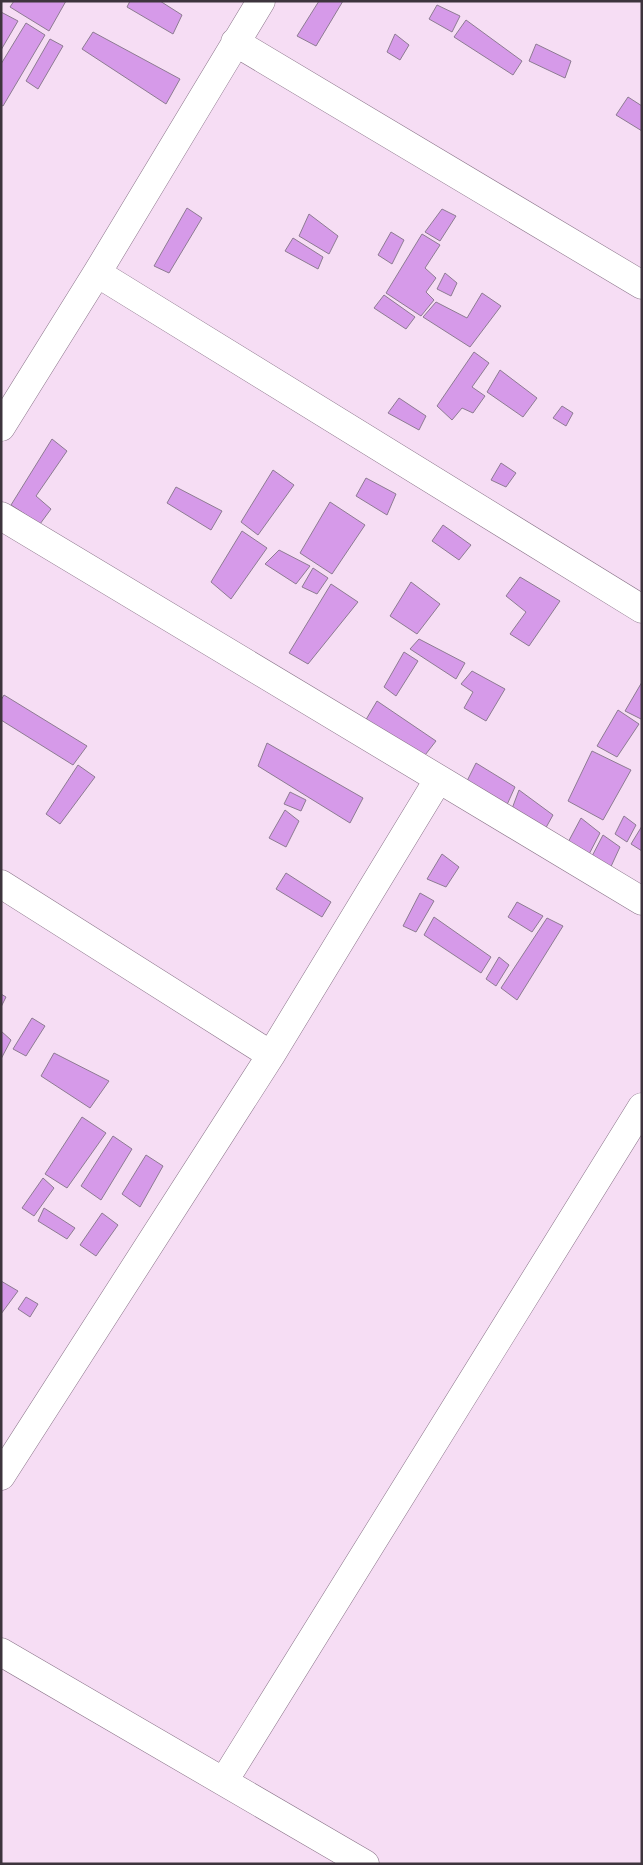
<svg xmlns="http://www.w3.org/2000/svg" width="643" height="1865" viewBox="0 0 643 1865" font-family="'DM Sans',sans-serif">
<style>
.building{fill:#d69ae9;stroke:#8d7b92}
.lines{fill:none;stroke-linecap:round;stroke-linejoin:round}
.minor-casing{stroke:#8a7489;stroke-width:29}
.minor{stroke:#fff;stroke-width:28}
</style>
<rect width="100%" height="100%" fill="#f6ddf4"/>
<path class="building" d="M14,1H66L49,31L10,7Z
M130,1H160L182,15L173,34L127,7Z
M319,1H343L316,46L297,36Z
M437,5L460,16L452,32L429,19Z
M1,12L18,21L1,50Z
M466,20L522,61L513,75L454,37Z
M26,23L45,35L3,106L1,105V64Z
M93,32L180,79L166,104L82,49Z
M395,34L409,45L400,60L387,52Z
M50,39L63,46L38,89L26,81Z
M536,44L571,61L565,78L529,61Z
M628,97L642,106V131L616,115Z
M187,208L202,218L169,273L154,266Z
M442,209L456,216L440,241L425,232Z
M309,214L338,236L329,254L299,236Z
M391,232L404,240L392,264L378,255Z
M422,234L440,245L425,268L436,278L426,292L434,300L421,316L386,293Z
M293,238L323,257L318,269L285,251Z
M445,273L457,283L451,296L437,289Z
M482,293L501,306L470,347L423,317L436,302L467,318Z
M384,295L415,317L406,329L374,308Z
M474,352L489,363L472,387L485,396L473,413L462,408L452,420L437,406Z
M500,370L537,398L523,417L487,392Z
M399,398L426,416L419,430L388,413Z
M562,406L573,413L566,426L553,418Z
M52,439L67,451L36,496L51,509L40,524L11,505Z
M501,463L516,473L506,487L491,480Z
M273,470L294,485L258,535L241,522Z
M366,478L396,494L387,515L356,496Z
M176,487L222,511L211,530L167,503Z
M330,502L365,525L332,574L300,553Z
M443,525L471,545L459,560L432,541Z
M242,531L267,548L231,599L211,582Z
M279,550L310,566L296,584L265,564Z
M313,568L328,578L317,594L302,587Z
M520,577L560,601L529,646L510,634L526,612L506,596Z
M411,582L440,604L417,634L390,616Z
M331,584L358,602L308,664L289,653Z
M419,639L465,663L456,679L410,649Z
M404,652L418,661L396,696L384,687Z
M472,671L505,689L486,721L464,708L473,692L461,684Z
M642,682V719H641L625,711Z
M4,695L87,746L73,765L1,720V700Z
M377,701L436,741L422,759L364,723Z
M618,710L639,724L617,757L597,746Z
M267,743L363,798L350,823L258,766Z
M592,751L631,770L603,820L568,801Z
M476,763L515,787L506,807L467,781Z
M78,765L95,777L60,824L46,814Z
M519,790L553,815L543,833L510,814Z
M290,792L306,800L301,811L284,804Z
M285,810L299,821L286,847L269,838Z
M624,816L636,825L627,842L615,834Z
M581,818L600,833L586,860L565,848Z
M642,826V851L631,844Z
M603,835L620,847L608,873L589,862Z
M442,854L459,867L446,887L427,879Z
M286,873L331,902L322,917L276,889Z
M420,893L434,901L416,932L403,926Z
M517,902L543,916L532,932L508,917Z
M434,917L491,957L481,973L424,935Z
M547,918L563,926L517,1000L501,988Z
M499,957L509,965L496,986L486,979Z
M1,994L6,997L1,1007Z
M32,1018L45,1026L26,1056L13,1049Z
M1,1031L11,1040L1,1059Z
M54,1053L109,1081L90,1108L41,1076Z
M82,1117L106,1133L67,1188L45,1174Z
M113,1136L132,1149L101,1200L81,1186Z
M146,1155L163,1166L140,1207L122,1194Z
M43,1178L54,1188L34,1216L22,1208Z
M44,1208L75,1228L67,1239L38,1221Z
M102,1213L118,1225L96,1256L80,1245Z
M1,1281L18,1291L1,1314Z
M26,1297L38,1304L30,1317L18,1309Z"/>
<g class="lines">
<defs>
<path id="minor" d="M235,42L642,285
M97,273L642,609
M1,427L97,273L261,1
M1,516L642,901
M1,884L271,1055
M1,1476L271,1055L438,780
M1,1652L365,1864
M224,1781L642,1107"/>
</defs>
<use href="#minor" class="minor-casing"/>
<use href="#minor" class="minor"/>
</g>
<rect width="643" height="1865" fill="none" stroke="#3d343d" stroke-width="5"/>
</svg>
